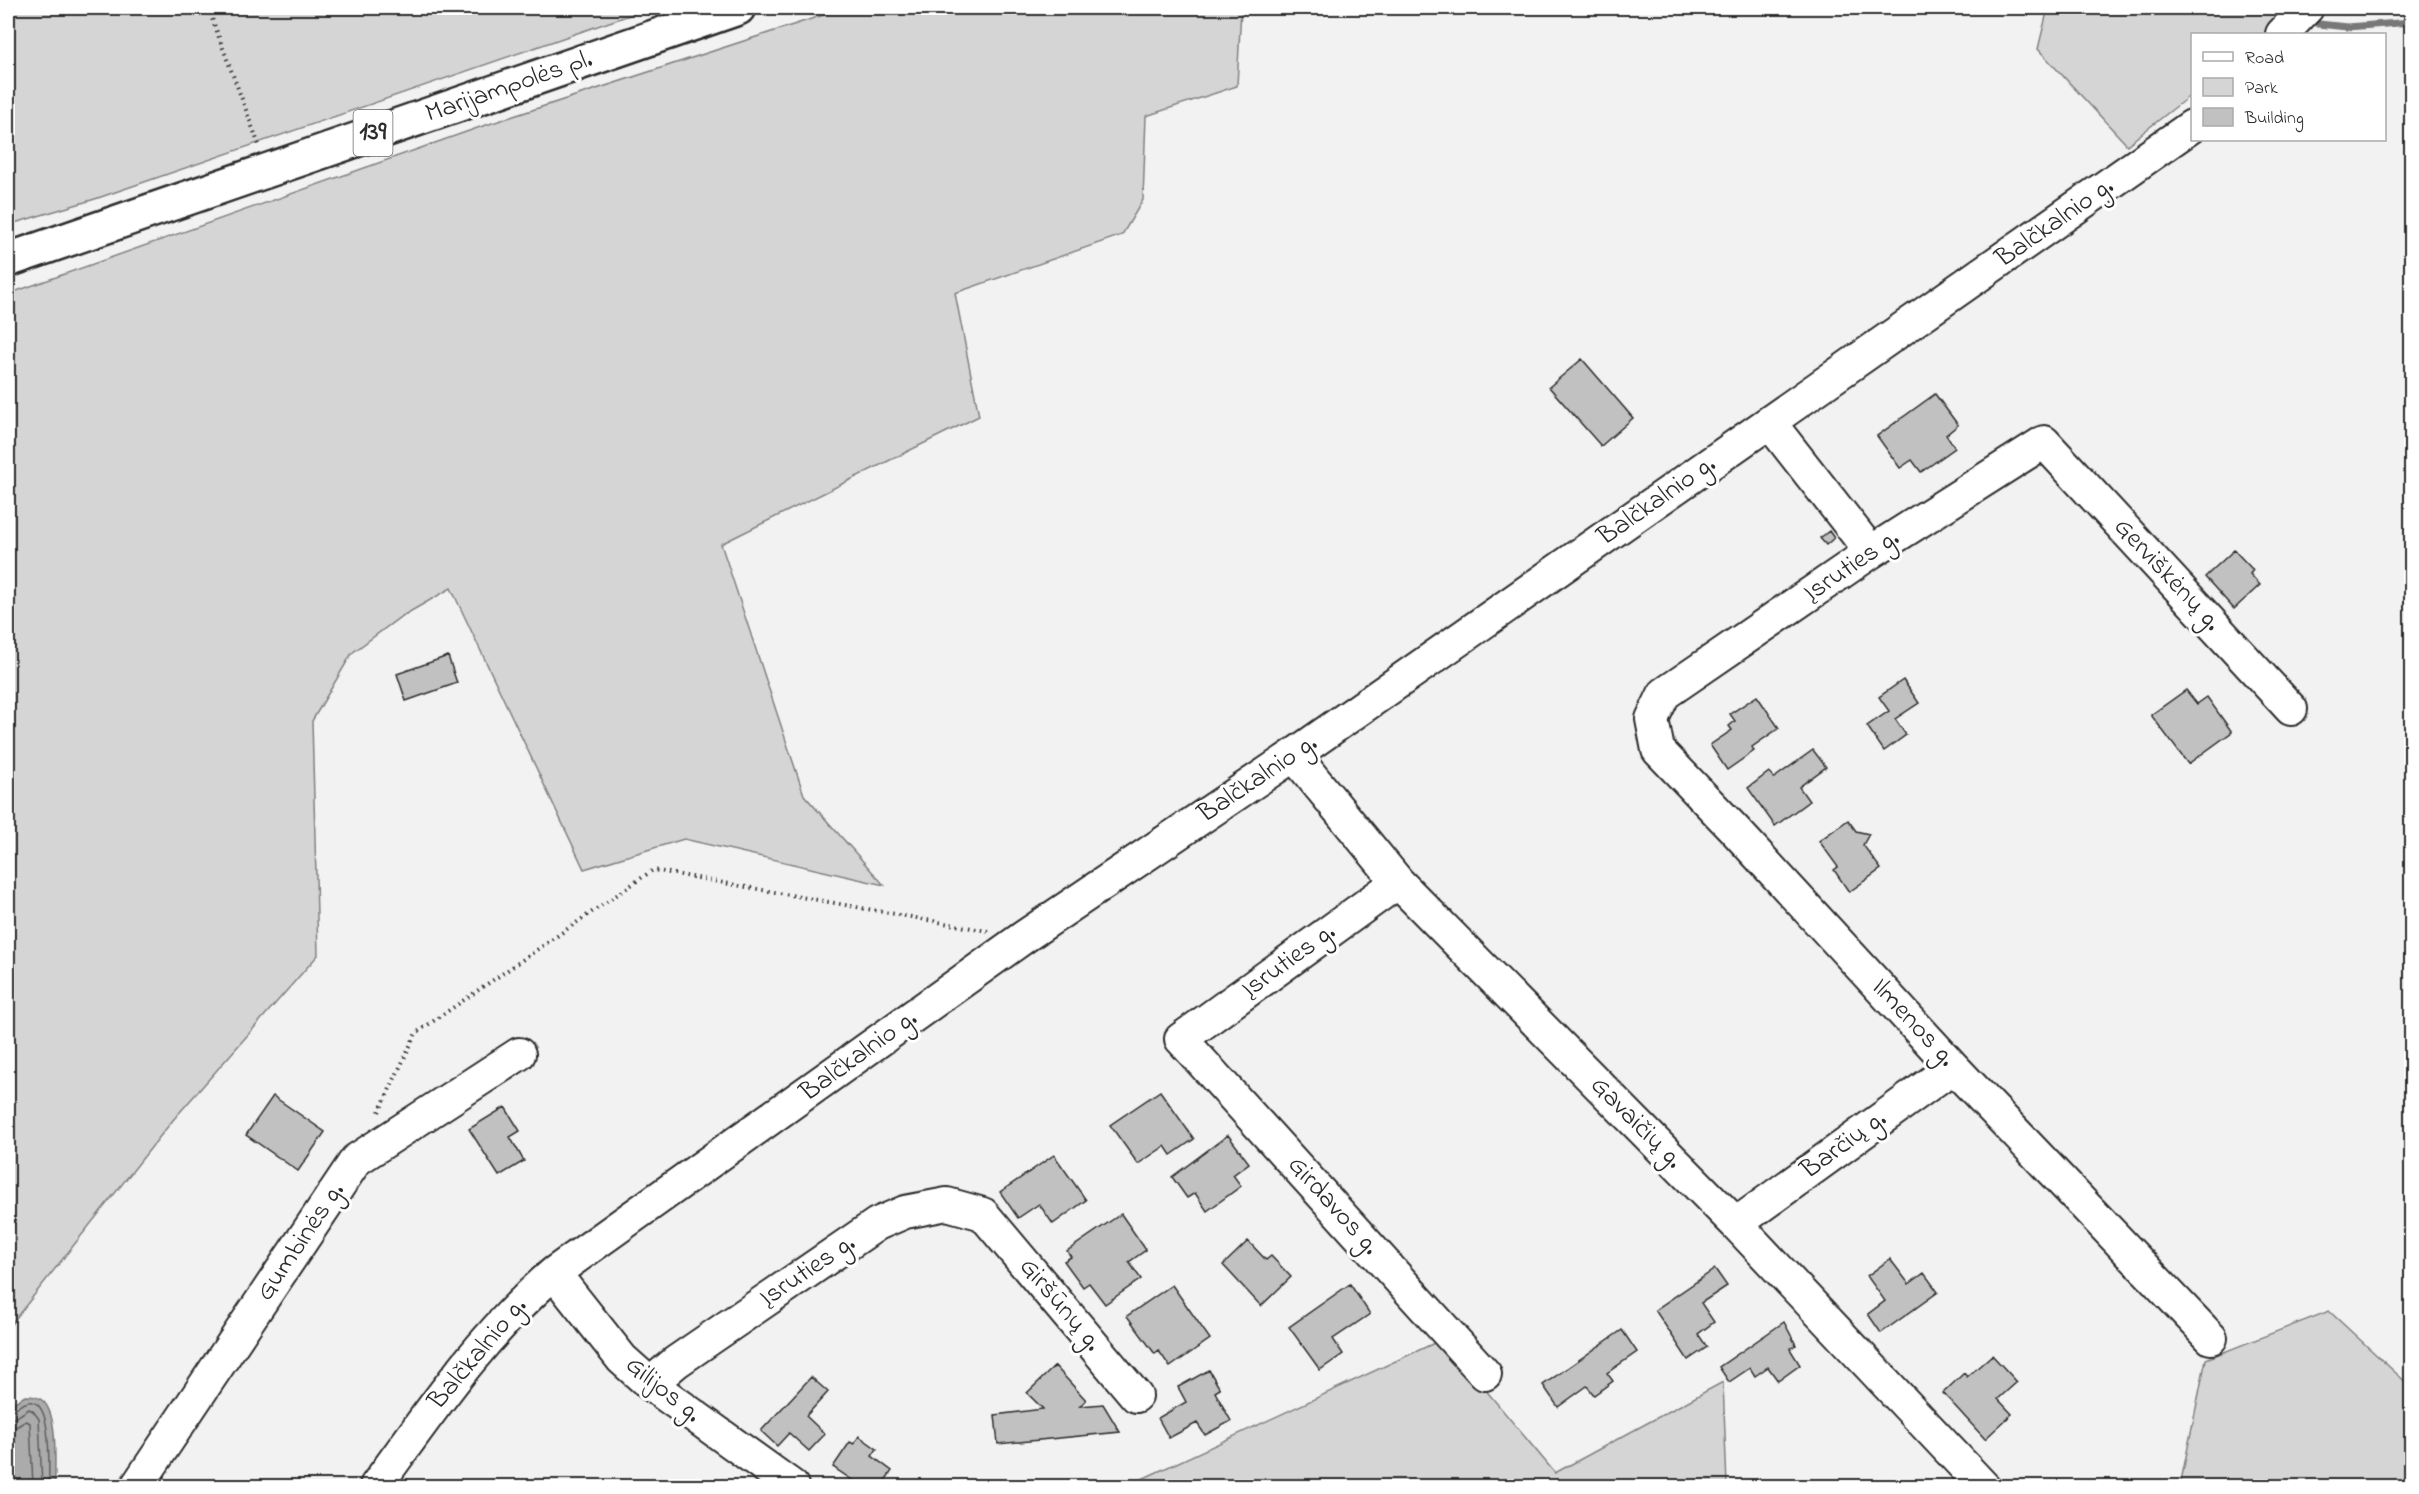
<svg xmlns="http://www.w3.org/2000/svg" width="2419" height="1494" viewBox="0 0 2419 1494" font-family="'Indie Flower',sans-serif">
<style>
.green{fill:#d5d5d5;stroke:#808080;stroke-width:1.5}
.water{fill:#ababab;stroke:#787878;stroke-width:1.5}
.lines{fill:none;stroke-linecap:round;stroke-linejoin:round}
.shore{stroke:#5e5e5e;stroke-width:1.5}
.stream{stroke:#787878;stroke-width:7}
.building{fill:#c1c1c1;stroke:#2b2b2b;stroke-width:1.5}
.minor-casing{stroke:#2b2b2b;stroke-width:36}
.major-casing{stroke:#2b2b2b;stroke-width:38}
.path{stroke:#2b2b2b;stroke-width:4;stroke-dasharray:1.5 4.5;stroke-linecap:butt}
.minor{stroke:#fff;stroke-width:32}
.major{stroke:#fff;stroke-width:33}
.labels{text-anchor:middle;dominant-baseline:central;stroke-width:6;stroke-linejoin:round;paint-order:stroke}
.shield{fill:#fff;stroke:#6b6b6b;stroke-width:1.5}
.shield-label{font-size:26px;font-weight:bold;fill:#2b2b2b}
.street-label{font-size:27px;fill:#2b2b2b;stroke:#fff}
</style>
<rect width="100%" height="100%" fill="#f2f2f2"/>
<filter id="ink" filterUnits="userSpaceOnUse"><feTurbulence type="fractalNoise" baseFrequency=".0167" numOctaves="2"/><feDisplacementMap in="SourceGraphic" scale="12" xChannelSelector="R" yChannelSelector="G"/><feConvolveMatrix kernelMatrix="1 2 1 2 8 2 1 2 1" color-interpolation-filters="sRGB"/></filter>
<g filter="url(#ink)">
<path class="green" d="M8,8H650L95,199L8,225Z
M845,8H1241L1237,86L1146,116L1143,200L1122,235L955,293L979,416L721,544L804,795L884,885L684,839L584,869L451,588L399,618L352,653L312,721L318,955L173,1120L8,1328V294L483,126Z
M2048,8H2295L2269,34H2192V94L2127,145L2038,49Z
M2329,1311L2411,1387V1486H2180L2206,1359Z
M1443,1339L1555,1473L1723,1382L1727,1486H1127Z"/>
<path class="water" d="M25,1396C32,1396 38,1396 43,1401C59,1416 54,1465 55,1486H8V1406Z"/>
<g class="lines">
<path class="shore" d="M8,1411C16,1410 24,1400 33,1402C53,1408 48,1469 49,1486
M8,1419L15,1418L29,1409L33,1411L39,1419L42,1486
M8,1428L16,1427L26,1421L30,1423L33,1486"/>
<path class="stream" d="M2319,24L2347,27L2412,22"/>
</g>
<path class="building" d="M1582,359L1633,418L1601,446L1549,387Z
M1935,394L1958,425L1946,435L1955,448L1921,472L1912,460L1900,468L1877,436Z
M1829,531L1834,538L1826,545L1820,538Z
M2234,550L2253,570L2250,574L2260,585L2234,609L2205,577Z
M448,656L457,683L406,701L397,674Z
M1903,680L1919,703L1895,719L1906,735L1884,751L1867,726L1889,711L1879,697Z
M2186,690L2197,704L2207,697L2232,732L2188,764L2151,715Z
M1757,696L1779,728L1752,747L1754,751L1727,770L1710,745L1732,730L1729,726L1735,721L1730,714Z
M1813,750L1826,767L1799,787L1809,801L1775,826L1748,788L1769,772L1774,778Z
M1848,820L1856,831L1869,834L1863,845L1881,869L1849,892L1834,870L1838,867L1819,841Z
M1160,1091L1194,1139L1171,1155L1165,1146L1138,1164L1110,1125Z
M273,1096L325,1132L298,1171L246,1135Z
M505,1107L520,1131L510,1137L524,1161L499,1176L469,1129Z
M1228,1135L1249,1163L1233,1175L1241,1186L1207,1211L1195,1193L1187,1198L1172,1177Z
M1054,1155L1086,1200L1053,1224L1039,1204L1018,1218L1000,1192Z
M1121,1214L1146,1250L1129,1262L1141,1279L1105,1304L1089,1283L1083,1287L1064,1261L1071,1257L1067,1251Z
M1248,1241L1266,1260L1271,1256L1291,1277L1261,1306L1223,1265Z
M1890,1259L1909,1284L1924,1273L1938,1292L1881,1333L1868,1314L1885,1301L1867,1276Z
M1715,1269L1727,1286L1701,1303L1714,1322L1698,1334L1707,1347L1688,1360L1655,1310Z
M1350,1284L1370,1314L1333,1339L1343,1354L1320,1370L1289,1327Z
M1172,1285L1210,1339L1170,1367L1159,1351L1155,1354L1127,1316Z
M1784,1322L1796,1345L1790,1349L1800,1365L1778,1381L1768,1367L1755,1376L1750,1368L1729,1382L1719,1367Z
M1622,1330L1637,1352L1607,1373L1613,1381L1594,1395L1587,1386L1558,1407L1543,1385Z
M1992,1355L2017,1382L1998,1399L2012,1414L1985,1439L1943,1393L1964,1373L1967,1377Z
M1055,1366L1086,1400L1080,1406L1103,1404L1120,1432L998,1444L995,1415L1043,1409L1027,1393Z
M1209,1370L1220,1389L1215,1392L1231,1421L1205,1435L1197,1423L1169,1438L1158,1418L1186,1402L1178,1387Z
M811,1377L828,1392L806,1416L825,1434L809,1451L789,1433L777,1446L761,1431Z
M859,1436L877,1449L872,1456L892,1471L881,1486H861L833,1467L850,1442L854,1444Z"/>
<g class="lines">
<defs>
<path id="minor" d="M2282,34L2307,8
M1770,423L1871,552
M1294,755L1398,882L1736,1224L1983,1486
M1398,882L1181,1039L1485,1374
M1736,1224L1953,1067
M554,1273L622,1359L650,1384L792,1486
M2211,1338L1953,1067L1733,828L1658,750L1652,719L1664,694L1871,552L2044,442L2291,709
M650,1384L676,1362L877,1224L905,1212L947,1204L983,1214L1136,1396
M137,1486L356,1160L519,1054
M376,1486C431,1410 482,1335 554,1273L1024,937L1294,755L2192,126"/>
<path id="major" d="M8,260L738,8"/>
</defs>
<use href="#minor" class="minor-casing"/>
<use href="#major" class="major-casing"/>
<path class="path" d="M208,8L259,145
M379,1112L416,1033L653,870L988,931"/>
<use href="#minor" class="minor"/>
<use href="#major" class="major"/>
</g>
</g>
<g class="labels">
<rect class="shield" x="353.5" y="110" width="39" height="46" rx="4.5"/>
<g class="shield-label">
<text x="373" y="133">139</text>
</g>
<g class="street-label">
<text transform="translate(509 87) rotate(-19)">Marijampolės pl.</text>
<text transform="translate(2055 223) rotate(-35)">Balčkalnio g.</text>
<text transform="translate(1657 501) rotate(-35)">Balčkalnio g.</text>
<text transform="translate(1852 566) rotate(-34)">Įsruties g.</text>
<text transform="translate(2167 575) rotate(47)">Gerviškėnų g.</text>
<text transform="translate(1258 779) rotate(-34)">Balčkalnio g.</text>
<text transform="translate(1289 961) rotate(-36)">Įsruties g.</text>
<text transform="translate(1913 1023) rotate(47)">Ilmenos g.</text>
<text transform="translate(859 1056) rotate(-36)">Balčkalnio g.</text>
<text transform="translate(1636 1123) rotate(45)">Gavaičių g.</text>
<text transform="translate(1844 1145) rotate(-36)">Barčių g.</text>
<text transform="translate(1333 1206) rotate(48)">Girdavos g.</text>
<text transform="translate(301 1242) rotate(-56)">Gumbinės g.</text>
<text transform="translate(808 1271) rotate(-34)">Įsruties g.</text>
<text transform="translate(1060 1305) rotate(50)">Giršūnų g.</text>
<text transform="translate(478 1354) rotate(-50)">Balčkalnio g.</text>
<text transform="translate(663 1390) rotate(39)">Gilijos g.</text>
</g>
</g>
<rect width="2419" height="1494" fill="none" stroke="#fff" stroke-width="30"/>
<rect x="15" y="15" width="2389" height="1464" fill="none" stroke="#2b2b2b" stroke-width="2" filter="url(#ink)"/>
<rect x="2191" y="33" width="195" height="108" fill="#ffffff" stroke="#aaaaaa" stroke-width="1.5"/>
<rect x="2203" y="52" width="30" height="9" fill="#ffffff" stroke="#aaaaaa" stroke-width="1.5"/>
<text x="2245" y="63" font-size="18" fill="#2b2b2b">Road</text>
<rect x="2203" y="78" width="30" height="18" fill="#d5d5d5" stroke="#aaaaaa" stroke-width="1.5"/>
<text x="2245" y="93" font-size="18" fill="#2b2b2b">Park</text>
<rect x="2203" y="108" width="30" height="18" fill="#c1c1c1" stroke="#aaaaaa" stroke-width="1.5"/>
<text x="2245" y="123" font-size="18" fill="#2b2b2b">Building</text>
</svg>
